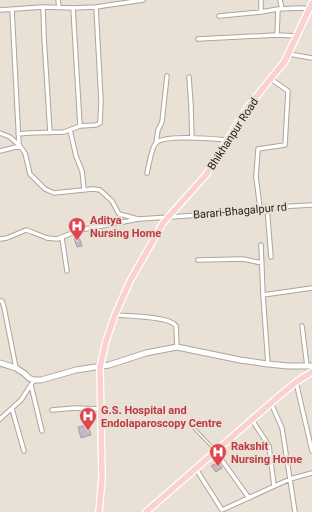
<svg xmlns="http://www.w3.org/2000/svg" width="312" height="512" viewBox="0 0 312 512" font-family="Roboto,sans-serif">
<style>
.building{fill:#c4b9c1;stroke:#a79ca4}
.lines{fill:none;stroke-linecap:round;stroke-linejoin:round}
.lane-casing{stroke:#ada59b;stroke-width:3.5}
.street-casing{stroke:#ada59b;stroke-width:5.5}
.secondary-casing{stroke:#ada59b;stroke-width:7}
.primary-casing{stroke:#fff;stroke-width:8}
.lane{stroke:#fff;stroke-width:1.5}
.street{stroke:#fff;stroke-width:3.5}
.secondary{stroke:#fff;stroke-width:5}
.primary{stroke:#fad1ce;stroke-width:5.5}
.labels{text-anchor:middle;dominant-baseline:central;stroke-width:4;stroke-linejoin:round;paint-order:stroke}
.street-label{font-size:11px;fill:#211e1b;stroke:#e9e0d6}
.health-label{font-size:11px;font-weight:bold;fill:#be3a42;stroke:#e9e0d6;text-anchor:start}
</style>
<rect width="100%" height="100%" fill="#e9e0d6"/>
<path class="building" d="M79,237L82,246L77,247L74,238Z
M88,425L91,435L81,438L78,427Z
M218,462L222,468L216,472L211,466Z"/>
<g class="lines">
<defs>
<path id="lane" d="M190,424L215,450"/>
<path id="street" d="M58,0L59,7
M261,0V12L278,9L277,35L297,36
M280,0L282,9
M43,7L44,37L50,133
M73,8L80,126
M12,9L19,145
M278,9L301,8L310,9
M0,10L43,7L73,8L96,7L143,0
M219,16L261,12
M198,39L277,35
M289,54L312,58
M189,77L191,105L192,138
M70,130L76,156L82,171L84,189
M0,133L10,137L20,146L25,153L30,174L45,189L54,193L93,189L100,190L112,201L119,214L138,219
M18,134L29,133L64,132L80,126L96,125L100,123L101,101L96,7
M156,143L158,130L162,122L167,76
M0,151L20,146
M147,173C149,166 151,148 156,143C164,134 215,139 228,140
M267,207L271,257
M260,208L256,177L258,149L285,145L288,91L271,79
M62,238L67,271
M0,239L7,238L26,230L32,232L47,238L57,239L80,230L139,219L216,214L257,208L312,205
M261,245L263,295L268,364
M198,260L243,259L262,263
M263,295L312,288
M0,301H2L4,307L16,368
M115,315C127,316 170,316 176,326L177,347
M302,326L307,366
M296,382L312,451
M31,385L42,431
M271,403L282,428L295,512
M12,409L24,451
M52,410L75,408L101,409
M0,419L21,400L34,380
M252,420L269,446L274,486
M216,452L249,498
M196,469L222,510L290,479L312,473"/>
<path id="secondary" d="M0,363L16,368L25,374L29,378L34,380H41L76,370L109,365L146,353L177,347L240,360L268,364L288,366H312"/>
<path id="primary" d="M99,512L102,478L100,367L106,341L115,315L130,281L163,223L206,175L247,108L285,61L312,3
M146,512L278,397L296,382L312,372"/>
</defs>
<use href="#lane" class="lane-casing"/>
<use href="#street" class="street-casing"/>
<use href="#secondary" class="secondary-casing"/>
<use href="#primary" class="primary-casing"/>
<use href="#lane" class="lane"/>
<use href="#street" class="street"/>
<use href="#secondary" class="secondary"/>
<use href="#primary" class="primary"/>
</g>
<defs>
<symbol id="hospital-pin" viewBox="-11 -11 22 30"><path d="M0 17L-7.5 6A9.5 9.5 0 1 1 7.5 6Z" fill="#e0444e" stroke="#e9e0d6"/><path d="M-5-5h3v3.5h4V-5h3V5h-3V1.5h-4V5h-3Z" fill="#fff"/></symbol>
</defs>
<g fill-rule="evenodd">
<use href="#hospital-pin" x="67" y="216" width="20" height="27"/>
<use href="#hospital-pin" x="78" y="406" width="20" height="27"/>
<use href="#hospital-pin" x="208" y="442" width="20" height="27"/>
</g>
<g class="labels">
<g class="street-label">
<text transform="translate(233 134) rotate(-57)">Bhikhanpur Road</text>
<text transform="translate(240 211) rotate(-5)">Barari-Bhagalpur rd</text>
</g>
<g class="health-label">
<text x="90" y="220">Aditya<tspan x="90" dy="13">Nursing Home</tspan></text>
<text x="101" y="410">G.S. Hospital and<tspan x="101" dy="13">Endolaparoscopy Centre</tspan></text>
<text x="231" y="446">Rakshit<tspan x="231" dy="13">Nursing Home</tspan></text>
</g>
</g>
</svg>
